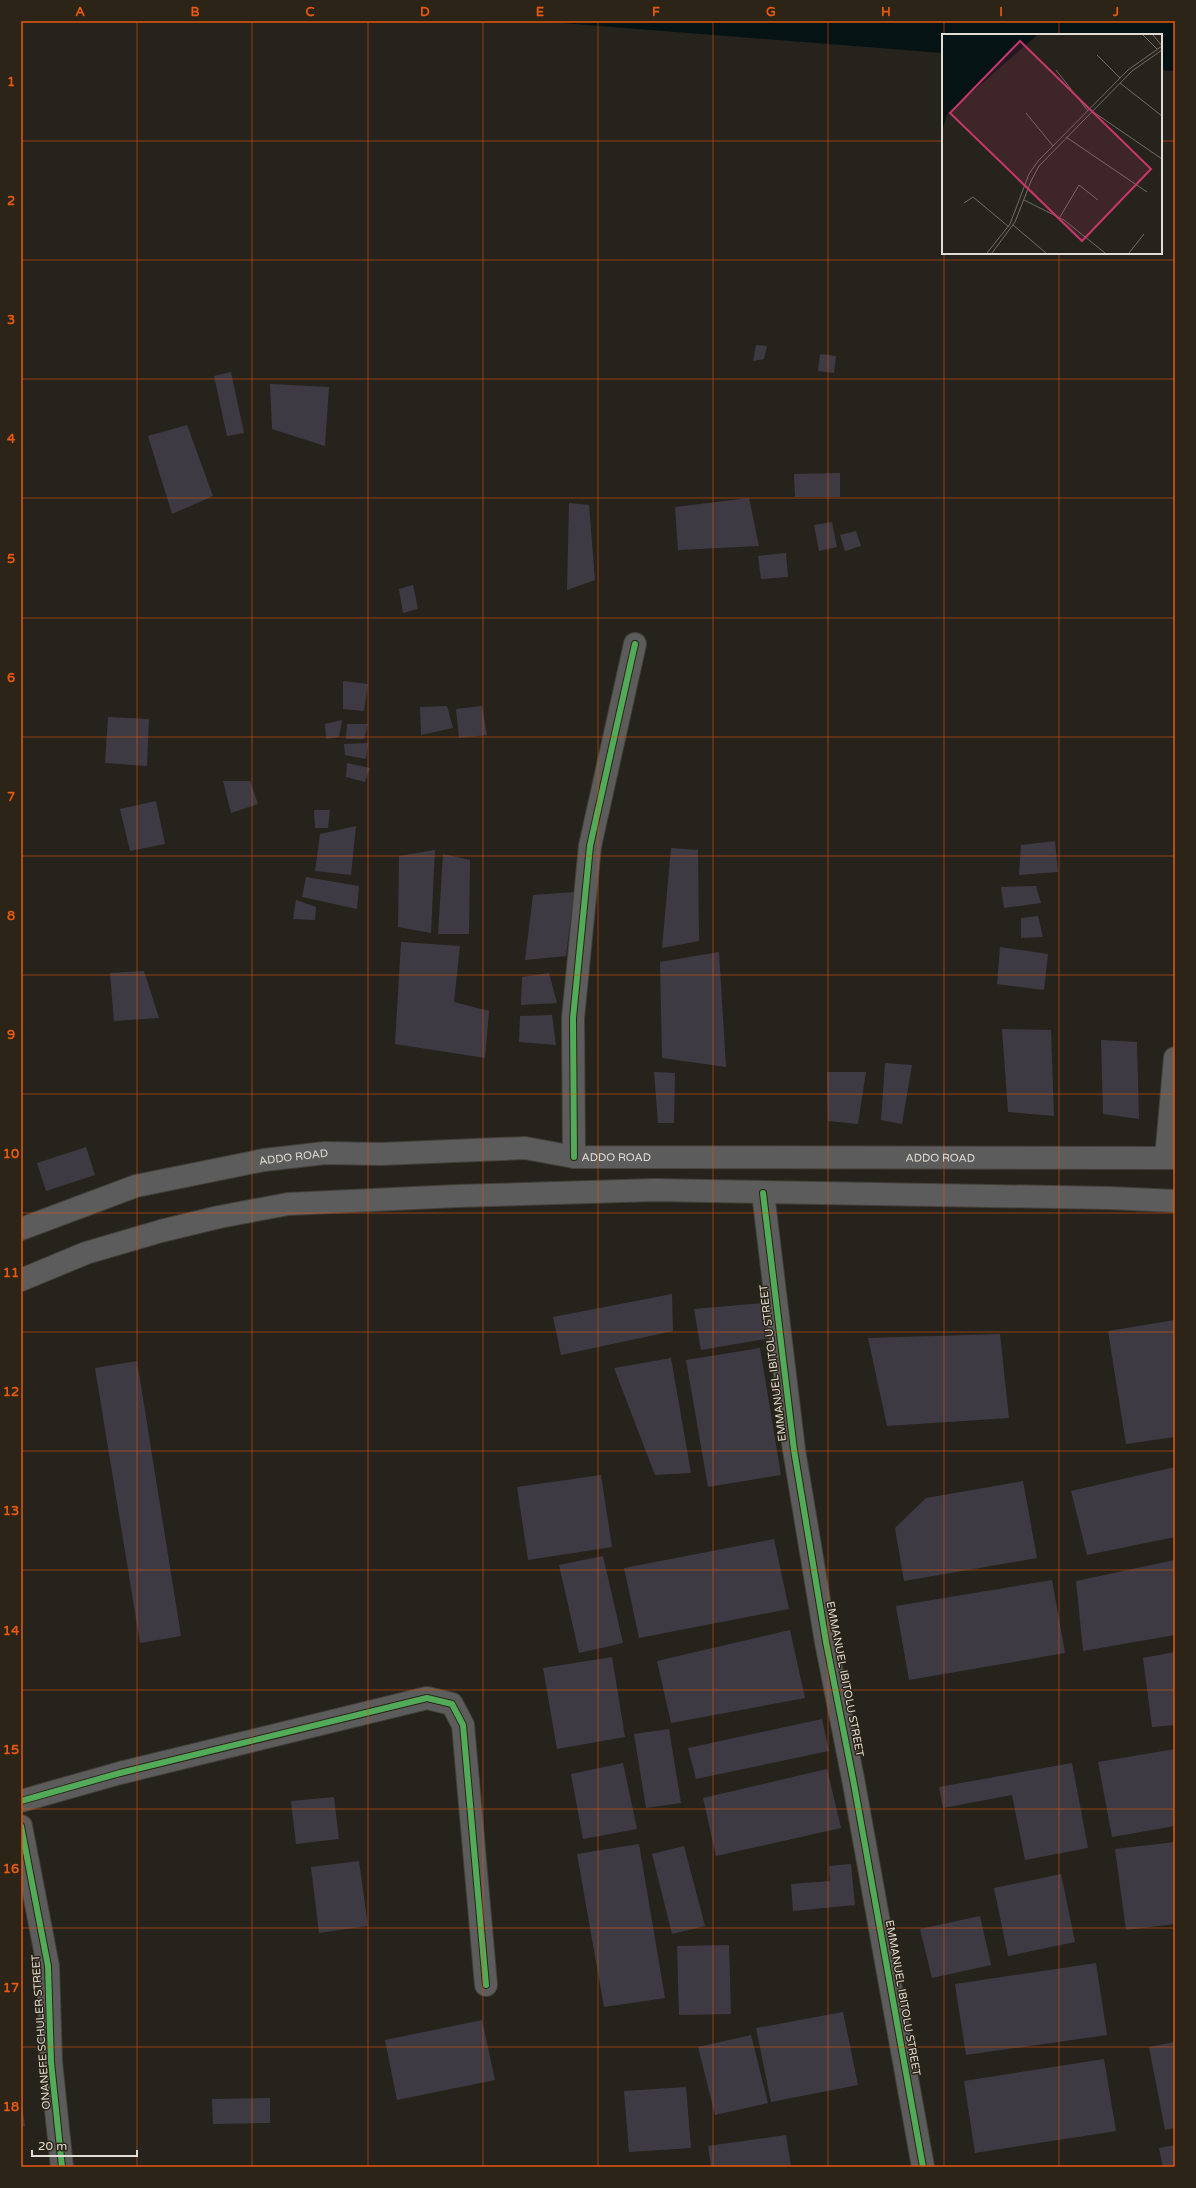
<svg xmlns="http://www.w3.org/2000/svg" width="1196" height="2188" viewBox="0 0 1196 2188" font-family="'Varela Round',sans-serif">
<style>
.water{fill:#061315}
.building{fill:#3e3a44}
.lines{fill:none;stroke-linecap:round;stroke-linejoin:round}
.minor-casing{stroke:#43403a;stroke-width:24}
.major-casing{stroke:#43403a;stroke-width:24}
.minor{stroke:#5c5c5d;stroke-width:22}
.major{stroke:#5d5c5c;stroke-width:22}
.cycleway-casing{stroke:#2b2417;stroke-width:8}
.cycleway{stroke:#51ab58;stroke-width:6}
.grid{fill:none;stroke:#e8590c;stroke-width:1;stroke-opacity:0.55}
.labels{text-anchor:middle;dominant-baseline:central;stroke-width:3;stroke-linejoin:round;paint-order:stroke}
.street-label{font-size:11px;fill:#e1ddd4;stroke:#2b2417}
.inset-road{fill:none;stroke:#716d66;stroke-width:1}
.view{fill:#c7366d;fill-opacity:0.15;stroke:#c7366d;stroke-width:2}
.inset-edge{fill:none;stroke:#e1ddd4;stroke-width:2}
.neatline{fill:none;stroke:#e8590c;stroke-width:1.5}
.grid-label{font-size:13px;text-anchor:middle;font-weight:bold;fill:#e8590c}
</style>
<rect width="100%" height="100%" fill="#26231c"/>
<path class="water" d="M536,21H1175V71L1161,70V35H943V53Z"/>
<path class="building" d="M756,345L767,346L764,359L753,361Z
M820,354L836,356L834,373L818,371Z
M231,372L244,433L227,436L214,376Z
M270,384L329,387L325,446L272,429Z
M187,425L213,496L172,514L148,436Z
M840,473V497H795L794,474Z
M749,498L759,546L678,550L675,507Z
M569,503L589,505L595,580L567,590Z
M832,522L837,547L819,551L814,525Z
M856,531L861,546L845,551L840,535Z
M786,553L788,577L761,579L758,556Z
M413,585L418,609L403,613L399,589Z
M343,681L368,684L364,711L343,709Z
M447,706L453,728L421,735L420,707Z
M482,706L487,735L459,738L456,709Z
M108,717L149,719L147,766L105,763Z
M342,720L339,737L326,739L325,724Z
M347,724H368L364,739H346Z
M368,743L366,759L345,755L344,744Z
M347,763L370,768L365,782L346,777Z
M223,781H250L258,804L231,813Z
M156,801L165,844L130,851L120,809Z
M314,810H330L328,828H315Z
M356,826L351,875L315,871L320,834Z
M1055,841L1058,872L1019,875L1021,845Z
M671,848L698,850L699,941L662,948Z
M435,850L431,933L398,927L399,856Z
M443,854L470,860L469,934H438Z
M306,877L359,886L357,909L302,897Z
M1036,886L1041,903L1004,908L1001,887Z
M574,892L566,956L525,960L533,895Z
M296,900L316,907L315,920L293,919Z
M1038,916L1043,937L1021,938V918Z
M401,942L460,946L454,1002L489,1011L485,1058L395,1044Z
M1000,947L1048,954L1044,990L997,984Z
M719,952L726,1067L662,1058L660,962Z
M144,971L159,1018L114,1021L110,973Z
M549,973L557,1003L521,1005L522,977Z
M552,1015L556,1045L519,1042L520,1016Z
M1002,1029L1051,1030L1054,1116L1008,1112Z
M1101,1040L1137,1042L1139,1119L1103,1114Z
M885,1063L912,1065L902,1124L881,1120Z
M654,1072L675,1073L674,1123H658Z
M827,1072H866L858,1124L828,1121Z
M86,1147L95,1175L46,1191L37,1163Z
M672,1294L673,1331L561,1355L553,1317Z
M763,1303L771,1338L701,1350L694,1309Z
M1175,1320V1437L1126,1444L1108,1331Z
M1000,1334L1009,1418L887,1426L868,1338Z
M760,1348L781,1475L708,1487L686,1360Z
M671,1358L691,1473L655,1475L614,1368Z
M137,1361L181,1636L140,1643L95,1368Z
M1175,1467V1537L1087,1555L1071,1491Z
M601,1475L612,1547L528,1560L517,1487Z
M1023,1481L1037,1558L904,1581L895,1528L926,1498Z
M774,1539L789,1609L639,1638L624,1568Z
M603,1556L623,1643L579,1653L559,1565Z
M1175,1560V1635L1083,1651L1076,1581Z
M1052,1580L1065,1653L909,1680L896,1606Z
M790,1630L805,1698L671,1723L657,1661Z
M1175,1652V1725L1152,1727L1143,1658Z
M612,1657L625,1737L557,1749L543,1668Z
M822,1719L829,1751L696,1779L688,1748Z
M669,1729L681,1803L646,1808L634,1734Z
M1175,1749V1826L1112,1837L1098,1762Z
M623,1763L637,1829L583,1839L571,1774Z
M1072,1763L1088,1848L1025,1860L1012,1795L943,1808L939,1787Z
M827,1769L841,1828L716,1856L703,1798Z
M334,1797L339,1839L296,1844L291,1801Z
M1175,1842V1924L1126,1930L1115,1849Z
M639,1844L665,1998L604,2007L577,1854Z
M684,1846L705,1926L672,1934L652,1854Z
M359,1861L368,1926L319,1933L311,1867Z
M851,1864L855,1905L793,1911L791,1884L830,1881L829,1866Z
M1061,1874L1075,1942L1008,1956L994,1888Z
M980,1916L991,1965L932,1978L920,1929Z
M729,1945L731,2014L679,2015L677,1946Z
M1096,1963L1107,2035L966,2055L955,1984Z
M843,2012L858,2085L771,2102L756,2028Z
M482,2020L495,2080L397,2100L385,2040Z
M751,2035L768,2103L715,2115L698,2047Z
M1175,2042V2128L1165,2130L1149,2047Z
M1104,2059L1116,2131L975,2153L964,2081Z
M686,2087L691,2148L629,2152L624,2091Z
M21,2097L25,2126H21Z
M270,2098V2123L213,2124L212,2099Z
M786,2135L791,2167H711L708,2146Z
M1175,2145V2167H1163L1159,2148Z"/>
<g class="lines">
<defs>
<path id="minor" d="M574,1157L573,1018L590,846L635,644
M1166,1158L1175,1058
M763,1193L794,1450L826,1642L854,1784L923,2167
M21,1801L120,1773L427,1698L452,1704L463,1725L486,1985
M21,1826L48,1966L51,2062L62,2167"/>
<g id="major">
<path id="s1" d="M21,1229L136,1186L264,1160L325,1153L381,1154L525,1148L574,1157L1175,1158"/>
<path d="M21,1280L86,1253L161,1231L219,1217L288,1204L457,1196L654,1190L1110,1198L1175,1201"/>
</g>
</defs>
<use href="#minor" class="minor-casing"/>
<use href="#major" class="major-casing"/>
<use href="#minor" class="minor"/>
<use href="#major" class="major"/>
<defs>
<path id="cycleway" d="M574,1157L573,1018L590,846L635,644
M763,1193L794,1450L826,1642L854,1784L923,2167
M21,1801L120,1773L427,1698L452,1704L463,1725L486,1985
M21,1826L48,1966L51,2062L62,2167"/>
</defs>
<use href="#cycleway" class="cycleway-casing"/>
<use href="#cycleway" class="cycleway"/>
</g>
<path class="grid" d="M137,21V2167M252,21V2167M368,21V2167M483,21V2167M598,21V2167M713,21V2167M828,21V2167M944,21V35M1059,21V35M21,141H943M1161,141H1175M944,253V2167M1059,253V2167M21,260H1175M21,379H1175M21,498H1175M21,618H1175M21,737H1175M21,856H1175M21,975H1175M21,1094H1175M21,1213H1175M21,1332H1175M21,1451H1175M21,1570H1175M21,1690H1175M21,1809H1175M21,1928H1175M21,2047H1175"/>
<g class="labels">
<g class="street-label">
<text stroke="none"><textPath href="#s1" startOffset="607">ADDO ROAD</textPath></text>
<text stroke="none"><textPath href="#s1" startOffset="283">ADDO ROAD</textPath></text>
<text stroke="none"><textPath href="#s1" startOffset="931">ADDO ROAD</textPath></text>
<text transform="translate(773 1363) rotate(-97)">EMMANUEL IBITOLU STREET</text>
<text transform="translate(845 1679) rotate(79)">EMMANUEL IBITOLU STREET</text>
<text transform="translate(903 1998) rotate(80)">EMMANUEL IBITOLU STREET</text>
<text transform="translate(41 2032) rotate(-94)">ONANEFE SCHULER STREET</text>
</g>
</g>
<g transform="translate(942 34)">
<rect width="220" height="220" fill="#26231c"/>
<path d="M0,1H95L5,80L0,98Z" fill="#061315"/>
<path class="inset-road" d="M201,1L215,15M211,1L220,12M155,21L178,44M114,36L146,77M178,49L220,82M150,77L220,125M84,79L111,112M124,103L205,158M82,166L122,186L163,219M22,169L31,163L67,193M118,183L137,151L156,166M71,191L104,219M45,219L68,190L87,140L96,127L186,36L220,12M50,219L73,188L89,147L97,132L190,37L220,16M187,219L202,200"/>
<path class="view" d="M78,7L209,135L140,207L8,79Z"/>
<rect width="220" height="220" class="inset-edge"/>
</g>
<rect width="1196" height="2188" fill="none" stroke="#2b2417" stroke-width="44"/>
<path d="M32 2150v6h105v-6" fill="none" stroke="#e1ddd4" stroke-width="2"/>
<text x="38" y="2150" font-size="12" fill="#e1ddd4" stroke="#2b2417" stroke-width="3" paint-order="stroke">20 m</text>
<rect x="22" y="22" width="1152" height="2144" class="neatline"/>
<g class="grid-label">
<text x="80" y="16">A</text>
<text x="195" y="16">B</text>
<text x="310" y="16">C</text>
<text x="425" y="16">D</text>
<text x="540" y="16">E</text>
<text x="656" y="16">F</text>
<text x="771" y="16">G</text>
<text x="886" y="16">H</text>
<text x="1001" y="16">I</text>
<text x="1116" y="16">J</text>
<text x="11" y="86">1</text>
<text x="11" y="205">2</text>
<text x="11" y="324">3</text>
<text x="11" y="443">4</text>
<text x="11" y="563">5</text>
<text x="11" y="682">6</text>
<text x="11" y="801">7</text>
<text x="11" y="920">8</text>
<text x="11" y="1039">9</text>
<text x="11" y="1158">10</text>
<text x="11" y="1277">11</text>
<text x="11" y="1396">12</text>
<text x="11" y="1515">13</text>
<text x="11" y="1635">14</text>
<text x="11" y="1754">15</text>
<text x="11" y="1873">16</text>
<text x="11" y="1992">17</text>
<text x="11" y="2111">18</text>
</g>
</svg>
